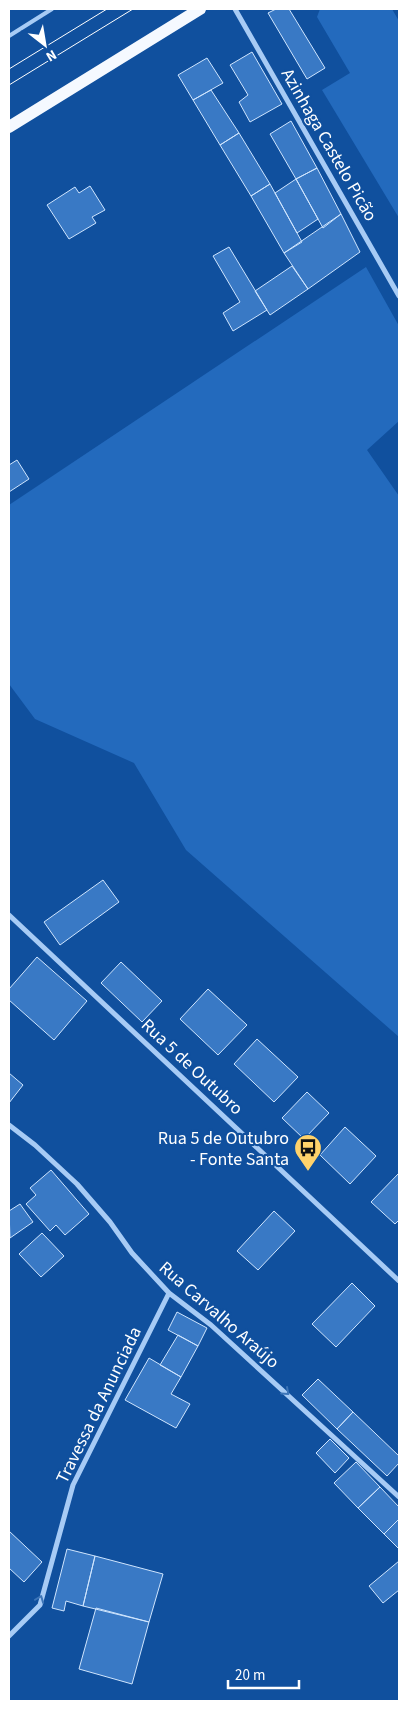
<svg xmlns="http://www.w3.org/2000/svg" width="408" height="1710" viewBox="0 0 408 1710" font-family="'Source Sans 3',sans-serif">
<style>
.green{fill:#236abd}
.building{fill:#3979c5;stroke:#cfe5fe}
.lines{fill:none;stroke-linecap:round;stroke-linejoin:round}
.lane{stroke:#a7cbf5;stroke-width:4}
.street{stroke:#a7cbf5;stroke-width:5}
.primary{stroke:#f5f9ff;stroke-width:12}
.tram{stroke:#fff;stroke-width:1}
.oneway{stroke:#3d75b8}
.labels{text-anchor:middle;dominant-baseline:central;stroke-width:4.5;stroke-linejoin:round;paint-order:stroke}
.street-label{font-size:18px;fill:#fff;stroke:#10509e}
.poi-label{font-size:18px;fill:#fff;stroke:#10509e;text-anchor:end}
</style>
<rect width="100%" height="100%" fill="#10509e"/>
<path class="green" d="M320,9H392L399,21V218L322,90L350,73L317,17Z
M366,267L399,326V421L367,450L399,496V1037L186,850L134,763L35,719L9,684V505Z"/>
<path class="building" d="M276,9H289L325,68L307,79L268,13Z
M252,52L282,104L250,122L239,102L248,95L230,65Z
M207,58L223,83L193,100L178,75Z
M211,90L239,133L220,145L193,100Z
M291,121L317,168L296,179L270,134Z
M239,133L270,184L251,196L220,145Z
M317,168L341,214L323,228L296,179Z
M296,179L318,219L297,233L275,193Z
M270,184L302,242L284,253L251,196Z
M90,186L105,210L92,217L96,223L69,239L47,205L75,187L79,193Z
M341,214L360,252L308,289L284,253Z
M229,247L267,310L233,331L223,313L240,302L213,256Z
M292,266L308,289L270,315L255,291Z
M17,460L29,479L9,492V465Z
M103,880L119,902L60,945L44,922Z
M37,957L87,1001L54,1040L9,1000V989Z
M121,962L162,1001L142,1022L101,983Z
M208,989L247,1025L218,1055L180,1019Z
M257,1039L298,1077L274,1102L234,1064Z
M9,1073L23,1085L9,1103Z
M307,1092L329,1113L304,1139L282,1118Z
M345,1127L376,1156L350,1184L320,1155Z
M51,1170L89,1214L65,1235L56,1225L50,1231L26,1204L36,1195L30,1188Z
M399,1173V1220L395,1224L371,1202Z
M20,1204L33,1222L10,1238L9,1211Z
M274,1211L295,1231L258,1270L237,1251Z
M42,1233L64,1256L41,1277L19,1254Z
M352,1283L375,1306L336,1347L312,1324Z
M177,1312L207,1328L198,1346L168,1330Z
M178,1335L198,1346L181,1377L160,1365Z
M149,1358L181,1377L171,1394L190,1404L176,1428L125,1400Z
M318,1379L353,1412L337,1429L302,1395Z
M353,1412L399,1456V1463L387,1476L337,1429Z
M330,1439L349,1458L335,1473L316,1453Z
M356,1462L380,1487L358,1508L334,1483Z
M380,1487L399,1507V1519L384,1534L358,1508Z
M399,1519V1549L384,1534Z
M9,1531L42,1562L24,1582L9,1568Z
M67,1549L95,1556L83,1606L66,1601L64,1611L52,1608Z
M95,1556L163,1574L149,1622L83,1606Z
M399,1561V1590L383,1603L369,1586Z
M96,1608L149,1622L132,1684L79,1669Z"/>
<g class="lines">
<path class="lane" d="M9,36L52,9"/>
<path class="street" d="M235,9L399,296
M9,915L399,1281
M9,1125L35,1145L77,1184L110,1222L132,1253L169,1293L211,1325L399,1497
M9,1636L40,1605L73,1485L169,1293"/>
<path class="primary" d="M9,127L200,9"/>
<path class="tram" d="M9,69L107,9
M9,85L133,9"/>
</g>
<defs><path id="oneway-chevron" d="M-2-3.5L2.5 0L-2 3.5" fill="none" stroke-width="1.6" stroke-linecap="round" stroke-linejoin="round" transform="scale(1.25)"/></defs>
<g class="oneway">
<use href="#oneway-chevron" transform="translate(286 1392) rotate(42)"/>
<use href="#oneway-chevron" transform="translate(40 1599) rotate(-69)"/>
</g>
<defs>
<symbol id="bus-pin" viewBox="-11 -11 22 30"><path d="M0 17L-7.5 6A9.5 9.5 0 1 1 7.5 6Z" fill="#ffd26b" stroke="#10509e"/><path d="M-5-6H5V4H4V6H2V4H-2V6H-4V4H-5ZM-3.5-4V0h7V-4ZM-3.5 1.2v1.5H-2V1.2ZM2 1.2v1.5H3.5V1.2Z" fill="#111"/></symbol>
</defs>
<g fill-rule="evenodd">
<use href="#bus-pin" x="292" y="1132" width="32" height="43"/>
</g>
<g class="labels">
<g class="street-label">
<text transform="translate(329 145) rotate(60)">Azinhaga Castelo Picão</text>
<text transform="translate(192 1067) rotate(43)">Rua 5 de Outubro</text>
<text transform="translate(219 1315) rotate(41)">Rua Carvalho Araújo</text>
<text transform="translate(99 1405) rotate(-64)">Travessa da Anunciada</text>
</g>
<g class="poi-label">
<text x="289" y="1138">Rua 5 de Outubro<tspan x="289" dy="21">- Fonte Santa</tspan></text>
</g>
</g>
<rect width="408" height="1710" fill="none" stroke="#ffffff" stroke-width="20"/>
<g transform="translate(45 45) rotate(149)" stroke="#10509e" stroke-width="4" paint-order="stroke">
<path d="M0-4L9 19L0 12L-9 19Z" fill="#ffffff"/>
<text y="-8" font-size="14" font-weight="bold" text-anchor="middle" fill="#ffffff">N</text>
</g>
<path d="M228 1680v8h71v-8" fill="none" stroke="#ffffff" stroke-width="2.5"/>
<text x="235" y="1680" font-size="15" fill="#ffffff" stroke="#10509e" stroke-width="4" paint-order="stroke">20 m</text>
</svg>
